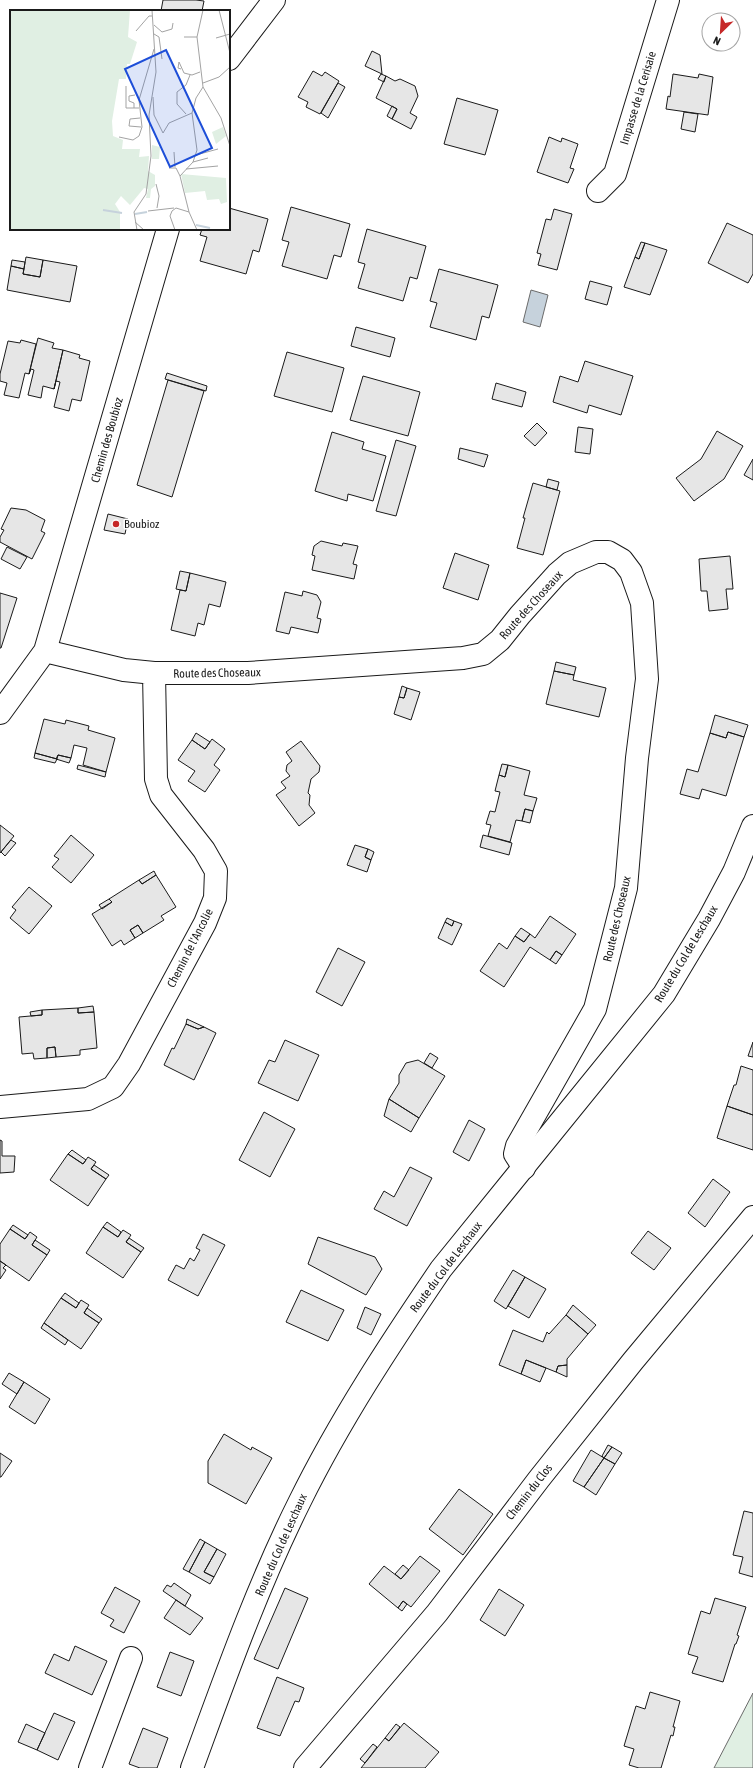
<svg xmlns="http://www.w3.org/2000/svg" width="753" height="1768" viewBox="0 0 753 1768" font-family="'Asap Condensed',sans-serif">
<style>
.green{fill:#e0efe3;stroke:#6a6a6a}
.water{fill:#c6d2dc;stroke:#6a6a6a}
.building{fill:#e6e6e6;stroke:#1a1a1a}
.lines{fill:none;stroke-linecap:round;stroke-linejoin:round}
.minor-casing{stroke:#1a1a1a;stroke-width:24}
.secondary-casing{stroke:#1a1a1a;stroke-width:24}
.minor{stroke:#fff;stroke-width:22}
.secondary{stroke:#fff;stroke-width:22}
.poi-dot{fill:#c62828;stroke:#fff;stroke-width:1.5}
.labels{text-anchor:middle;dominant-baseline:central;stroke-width:3;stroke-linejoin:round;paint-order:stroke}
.street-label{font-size:12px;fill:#1a1a1a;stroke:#fff}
.poi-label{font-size:12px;fill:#1a1a1a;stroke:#fff;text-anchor:start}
.inset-river{fill:none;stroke:#c6d2dc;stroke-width:2}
.inset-road{fill:none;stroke:#a3a3a3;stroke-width:1}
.view{fill:#1d4ed8;fill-opacity:0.15;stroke:#1d4ed8;stroke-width:2}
.inset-edge{fill:none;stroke:#1a1a1a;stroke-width:2}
</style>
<rect width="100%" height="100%" fill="#fff"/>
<path class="green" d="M753,1693V1768H714Z"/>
<path class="water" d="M531,290L548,295L540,327L523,322Z"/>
<path class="building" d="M163,0H196L204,1L202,11H161Z
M372,51L380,55L382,74L365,66Z
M313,71L322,76L325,72L339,81L320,114L306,107L308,102L298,97Z
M381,74L386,76L384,82L378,79Z
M673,74L698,78L699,74L713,77L708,115L666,109L668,96L670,97Z
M386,76L395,81L400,79L415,86L418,96L410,113L417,117L411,129L392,119L397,109L376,98Z
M338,83L345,87L328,118L321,113Z
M457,98L498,110L485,155L444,144Z
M392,106L397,109L392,119L387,116Z
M684,112L698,114L695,132L681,129Z
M549,137L561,142L562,138L578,144L570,168L574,169L568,183L537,172Z
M291,207L350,224L341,257L334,255L327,279L282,266L289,242L282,240Z
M229,208L268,219L259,252L253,250L246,274L200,261L207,237L200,235L202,229H229Z
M554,209L572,214L557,270L538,265L541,254L537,253L546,219L551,220Z
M727,223L753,235V274L748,283L708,263Z
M367,229L426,246L417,279L410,277L403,301L358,288L365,264L358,262Z
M641,242L645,243L639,259L635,257Z
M645,243L667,250L650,295L624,287L635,257L639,259Z
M26,257L43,260L40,277L23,274Z
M12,260L25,262L24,269L11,266Z
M43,260L77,266L70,302L7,290L11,266L24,269L23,274L40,277Z
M439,269L498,285L489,318L482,316L476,340L430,327L437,303L430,301Z
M590,281L612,287L607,305L585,299Z
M356,327L395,338L390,357L351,346Z
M38,338L54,343L52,348L63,350L54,389L43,386L41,398L28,395L34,370L31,369L29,374Z
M21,340L36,344L29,374L25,373L19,398L4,395L7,383L0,381V374L8,341L20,343Z
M63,350L80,355L79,358L90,361L81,401L72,399L69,411L54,407L60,382L56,381L54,389Z
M287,352L344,368L332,412L274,396Z
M585,361L633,376L621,415L589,405L587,413L553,402L560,376L578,382Z
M167,373L207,386L206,391L165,379Z
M363,376L420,392L408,436L350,420Z
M168,380L204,391L172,497L137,485Z
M496,383L526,392L522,407L492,399Z
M537,423L547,433L535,446L524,436Z
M578,427L593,429L590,454L575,452Z
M717,431L743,446L724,479L694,501L676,478L701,459Z
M332,432L364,442L362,449L386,456L373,501L348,494L347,501L315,491Z
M396,440L416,446L396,516L376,511Z
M460,448L488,455L484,467L458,459Z
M753,459V480L744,475Z
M548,479L559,482L557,490L546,487Z
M533,483L560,491L543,555L517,548L525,518H523Z
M11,508L26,510L45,520L41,531L45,533L32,559L0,542V537L4,530L1,529Z
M108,514L128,519L125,534L104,530Z
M321,541L342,546L343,543L358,546L353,564L357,565L354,579L312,570L315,556L312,555L314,546Z
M7,547L27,557L20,569L1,559Z
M455,553L489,565L478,600L443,588Z
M730,556L733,589H726L728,609L709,611L707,591H701L699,559Z
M180,571L190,573L186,591L176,589Z
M190,573L226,582L220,607L209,604L204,625L198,623L195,636L171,630L180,590L186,591Z
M303,591L317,595L321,602L317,618L321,619L318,633L291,627L289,634L276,631L285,592L302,596Z
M0,593L17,598L1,648H0Z
M556,662L576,667L574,675L554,671Z
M554,671L574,675L573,680L606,688L599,717L546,704Z
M402,686L407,688L404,698L399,697Z
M407,688L420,692L411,720L394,714L399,697L404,698Z
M715,715L748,725L744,737L728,732L726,738L710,733Z
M44,719L65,724L66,720L89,726L88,730L115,738L106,772L83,765L87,748L74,745L71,758L58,755L57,759L35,753Z
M728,732L744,737L726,796L702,789L699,799L680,794L687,769L698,772L710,733L726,738Z
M196,733L210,742L205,749L192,740Z
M212,739L225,749L214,765L220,770L205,792L188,781L195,771L178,760L192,740L205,749Z
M301,741L320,766L319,772L311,779L308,793L310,795L309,805L315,813L299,826L276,795L286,788L281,782L290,776L286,771L287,765L292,761L286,752Z
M35,753L57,759L55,763L34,758Z
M58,755L71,758L69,763L56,759Z
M502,764L508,765L505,777L499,775Z
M78,765L106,772L105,777L77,769Z
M508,765L530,771L524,795L537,798L533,811L525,809L522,821L516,820L510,842L488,836L491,825L486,824L490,811L495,812L500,792L495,791L499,775L505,777Z
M525,809L533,811L530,823L522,821Z
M0,825L14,836L0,853Z
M71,835L94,855L71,883L52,867L59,859L54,856Z
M483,835L512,843L509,855L480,847Z
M11,840L16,843L5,856L1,852Z
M355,845L368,849L365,857L371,860L367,872L347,865Z
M368,849L374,852L371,860L365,857Z
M154,871L156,875L142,884L139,880Z
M156,875L176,907L161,916L164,920L143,933L138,925L130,930L135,938L124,945L121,940L112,946L92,914L112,902L109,899L139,880L142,884Z
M29,887L52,906L29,934L10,918L16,910L12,907Z
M109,899L112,902L102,909L99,905Z
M550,916L576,934L562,955L556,951L550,960L530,947L504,987L480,971L499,943L507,949L515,936L524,942L530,934L535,938Z
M447,918L454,921L452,926L445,922Z
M454,921L462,924L452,945L438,938L445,922L452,926Z
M138,925L143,933L135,938L130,930Z
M521,928L530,934L524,942L515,936Z
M338,948L365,962L342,1006L316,992Z
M556,951L562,955L556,964L550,960Z
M93,1006L94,1012L78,1013V1008Z
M78,1008V1013L94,1012L97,1048L80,1050V1055L56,1057L55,1047L47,1048V1058L34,1059L33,1053L22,1054L19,1017L42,1015V1010Z
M42,1010V1015L31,1016L30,1012Z
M187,1019L204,1027L198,1029L186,1024Z
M186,1024L198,1029L204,1027L216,1033L194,1080L164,1065L172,1048L174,1049Z
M285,1040L319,1055L298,1101L258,1083L269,1060L275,1062Z
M753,1042V1057L748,1056Z
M55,1047L56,1057L47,1058V1048Z
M430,1053L438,1058L432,1068L424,1063Z
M418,1060L445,1076L419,1118L389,1099L399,1083V1075L406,1063Z
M741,1066L753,1070V1115L727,1106L734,1085H736Z
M389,1099L419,1118L411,1132L384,1116Z
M727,1106L753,1115V1150L717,1138Z
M264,1112L295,1129L270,1177L239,1160Z
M469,1120L485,1129L469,1161L453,1152Z
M0,1140L2,1141V1156H15L14,1172L0,1173Z
M72,1150L86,1160L83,1164L68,1154Z
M68,1154L83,1164L88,1157L96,1162L91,1169L106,1179L88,1206L50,1180Z
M94,1165L109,1175L106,1179L91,1169Z
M410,1167L432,1178L407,1226L374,1209L384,1191L394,1197Z
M713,1179L730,1192L705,1227L688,1213Z
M107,1222L121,1232L118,1237L103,1227Z
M13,1225L28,1235L25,1239L10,1229Z
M103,1227L118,1237L123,1230L131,1235L126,1242L141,1252L123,1278L86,1253Z
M10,1229L25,1239L30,1232L37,1237L32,1245L47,1255L29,1281L0,1261V1244Z
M648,1231L671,1248L654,1270L631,1253Z
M203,1234L225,1245L198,1296L168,1280L176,1265L184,1269L190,1258L194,1261L200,1250L196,1248Z
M318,1237L375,1257L382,1269L366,1295L308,1264Z
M129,1238L144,1248L141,1252L126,1242Z
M35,1240L50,1250L47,1255L32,1245Z
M0,1261L6,1265L3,1268L6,1270L0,1279Z
M513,1270L525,1277L506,1309L494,1301Z
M525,1277L546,1289L529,1318L508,1306Z
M301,1290L344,1310L328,1341L286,1322Z
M65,1293L79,1303L76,1308L61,1298Z
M61,1298L76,1308L81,1300L89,1305L84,1313L99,1323L81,1349L44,1323Z
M573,1305L596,1325L588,1334L566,1315Z
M365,1307L381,1314L371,1335L357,1328Z
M87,1308L102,1319L99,1323L84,1313Z
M566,1315L588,1334L567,1359V1365L558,1366L556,1372L526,1360L521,1374L499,1365L513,1330L543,1342L547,1332L549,1334Z
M44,1323L68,1340L65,1345L41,1328Z
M526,1360L546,1368L540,1382L521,1374Z
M567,1365V1377L556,1372L558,1366Z
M9,1373L24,1382L17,1394L2,1384Z
M24,1382L50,1399L35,1424L9,1407Z
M224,1434L251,1450L252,1447L272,1458L246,1504L208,1483V1461Z
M608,1445L612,1447L604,1458L602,1456Z
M612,1447L622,1453L615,1464L604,1458Z
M591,1450L604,1458L584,1487L573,1481Z
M0,1453L12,1461L1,1477H0Z
M604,1458L615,1464L596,1495L584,1487Z
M459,1489L493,1514L463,1555L429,1529Z
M744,1511L753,1513V1577L739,1573L743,1557L733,1555Z
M200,1539L205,1542L189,1572L183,1569Z
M205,1542L217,1549L204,1572L214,1577L210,1584L189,1572Z
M217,1549L226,1554L214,1577L204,1572Z
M420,1556L440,1571L411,1607L403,1601L398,1608L369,1584L384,1566L401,1579Z
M403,1565L409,1570L401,1579L395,1574Z
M174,1583L191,1595L185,1606L163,1591L167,1585L171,1587Z
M115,1587L140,1601L124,1633L110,1626L114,1620L101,1613Z
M285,1588L308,1598L278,1669L254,1659Z
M499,1589L524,1605L505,1636L480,1620Z
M715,1598L746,1607L737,1635L739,1636L736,1644H735L723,1682L692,1673L698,1657L688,1654L701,1611L710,1614Z
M176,1600L203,1618L190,1635L164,1618Z
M403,1601L407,1604L402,1611L398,1608Z
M75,1646L107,1661L92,1695L45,1673L54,1654L69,1661Z
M170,1652L194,1661L181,1696L157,1687Z
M277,1677L304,1688L299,1702L295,1701L280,1736L257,1728Z
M650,1692L680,1701L673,1727H675L673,1736L671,1735L661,1768H639L629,1765L634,1749L624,1746L636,1706L645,1709Z
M54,1713L75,1722L58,1760L37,1750Z
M404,1723L439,1752L425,1768H361L385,1738L389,1741Z
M26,1724L45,1733L37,1750L18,1742Z
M396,1724L400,1727L389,1741L385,1738Z
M143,1728L168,1738L157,1768H140L129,1764Z
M373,1744L377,1747L365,1763L360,1759Z"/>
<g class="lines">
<defs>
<path id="minor" d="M229,59L274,0
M598,191L615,174L668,0
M45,651L168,229
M0,713L45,651L124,670L154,673H248L463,658L483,654L500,640L520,615L557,574L570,563L596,552H608L622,560L631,572L642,603L647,679L637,758L626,888L595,1009L517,1146L515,1154L524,1168
M0,1107L88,1099L113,1087L129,1064L205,923L215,898L216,871L204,850L161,795L156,779L154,673
M90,1768L131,1658
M305,1768L437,1613L539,1479L633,1361L753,1217"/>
<path id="secondary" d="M192,1768C225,1678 257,1587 300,1501C340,1420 390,1344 441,1269L664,994L709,919L734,872L753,826"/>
</defs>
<use href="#minor" class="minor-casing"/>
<use href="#secondary" class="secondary-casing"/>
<use href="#minor" class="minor"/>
<use href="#secondary" class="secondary"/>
</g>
<circle class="poi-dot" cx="116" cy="524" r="4"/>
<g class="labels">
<g class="street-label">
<text transform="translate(638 98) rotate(-73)">Impasse de la Cerisaie</text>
<text transform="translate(107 440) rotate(-74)">Chemin des Boubioz</text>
<text transform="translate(531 605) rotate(-48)">Route des Choseaux</text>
<text transform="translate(217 673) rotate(-1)">Route des Choseaux</text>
<text transform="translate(617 919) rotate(-77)">Route des Choseaux</text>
<text transform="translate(190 948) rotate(-63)">Chemin de l'Ancolie</text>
<text transform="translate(686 954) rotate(-59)">Route du Col de Leschaux</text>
<text transform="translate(446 1267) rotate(-53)">Route du Col de Leschaux</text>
<text transform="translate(529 1492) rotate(-52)">Chemin du Clos</text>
<text transform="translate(281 1545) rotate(-66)">Route du Col de Leschaux</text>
</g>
<g class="poi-label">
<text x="124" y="524">Boubioz</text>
</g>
</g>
<g transform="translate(10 10)">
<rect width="220" height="220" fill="#fff"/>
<path d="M0,0H120L118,27L127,32L120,54H117L116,69H109L102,111L103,126L113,130L112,139H130L129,147L139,146L138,161L145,165V176L141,179L140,188H136L138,179L134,178L120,195L111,186L105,194L110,202V220H0ZM213,117L216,126L206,134L202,122ZM142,135L150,137L149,149H142ZM171,164L216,168L217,192L211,194L209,189L197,190L195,181L175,183Z" fill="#e0efe3"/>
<path class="inset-river" d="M93,200L112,203M125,204L137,202M186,215L200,218"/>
<path class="inset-road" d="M209,0L220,43M144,15L152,22L162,19L163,13M126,21L139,6H142M144,24L149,27L152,49M174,27H187M206,28L220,24M171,59L168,58L169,52L174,63L182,65L190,62M193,73L209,67L220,57M116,76V98H129M193,77L211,108L220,136M143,87L144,105L153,123L159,113L182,103L186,88L193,77L187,27L193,0M124,98V93L119,91V86L125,85M176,104L167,94V82L176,75L180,65M130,108L120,109L119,116L131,117M109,127L123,130L129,126L132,117L129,90L144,39M164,142L165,157M186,145L208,139M183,152L198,148M159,158H166L170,166M176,159L208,156M146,174L149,186L147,198M138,201L164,198M179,202L170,166L183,152L187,140L182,103M125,212L134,220M127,220L124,202L136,184L141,146L139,105L146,62L142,0M165,220L160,206L162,201L166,198L179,202L187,220"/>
<path class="view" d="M156,40L202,138L160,157L115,59Z"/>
<rect width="220" height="220" class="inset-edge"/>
</g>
<g transform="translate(721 32) rotate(205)"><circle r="19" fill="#ffffff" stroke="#a3a3a3"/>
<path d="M0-3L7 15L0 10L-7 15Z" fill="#c62828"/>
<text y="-6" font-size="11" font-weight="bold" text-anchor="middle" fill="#1a1a1a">N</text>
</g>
</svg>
